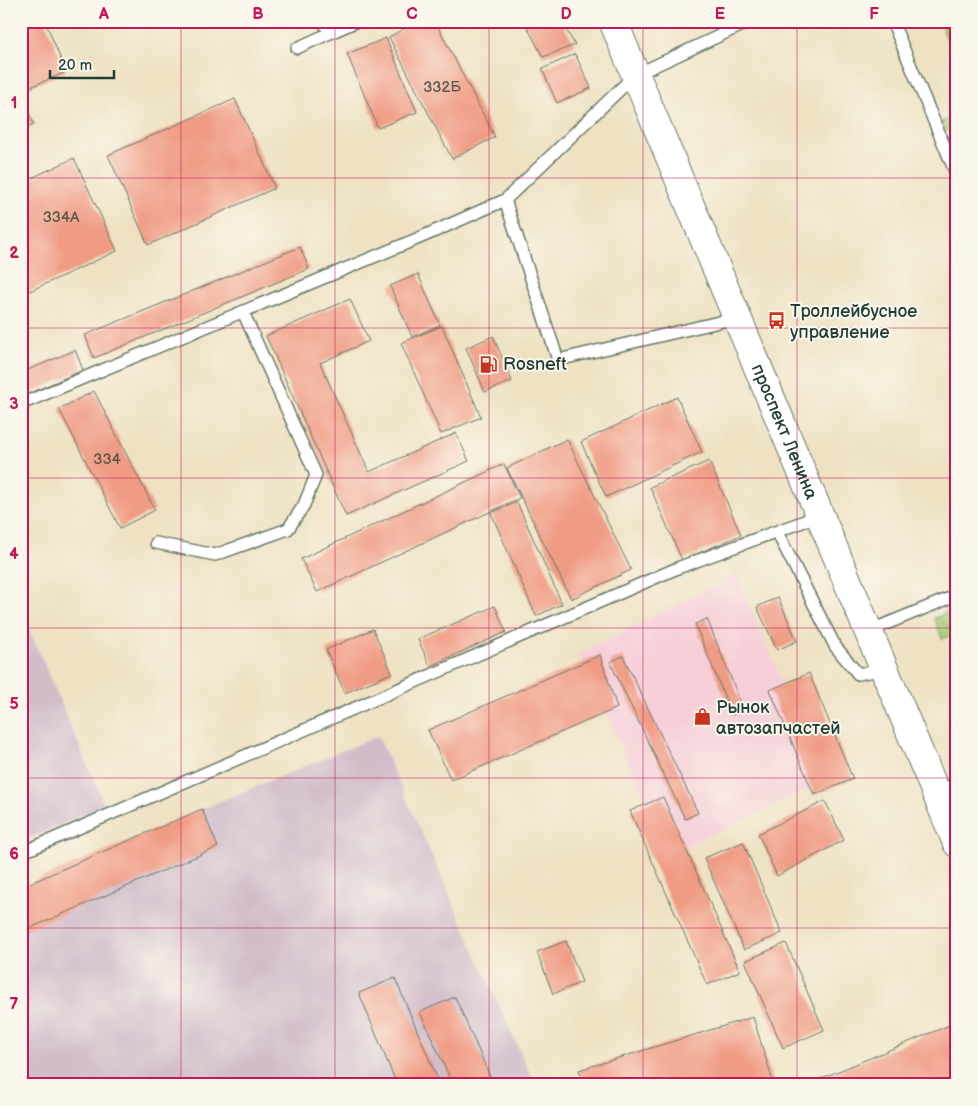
<svg xmlns="http://www.w3.org/2000/svg" width="978" height="1106" viewBox="0 0 978 1106" font-family="'Balsamiq Sans',sans-serif">
<style>
.built{fill:#f6cfd8}
.industrial{fill:#d1bdca}
.grass{fill:url(#grass-dots);stroke:#608454}
.building{fill:#f09c85}
.lines{fill:none;stroke-linecap:round;stroke-linejoin:round}
.service-casing{stroke:#677766;stroke-width:14}
.primary-casing{stroke:#677766;stroke-width:30}
.service{stroke:#fff;stroke-width:11}
.primary{stroke:#fff;stroke-width:28}
.grid{fill:none;stroke:#c2185b;stroke-width:1;stroke-opacity:0.55}
.labels{text-anchor:middle;dominant-baseline:central;stroke-width:4;stroke-linejoin:round;paint-order:stroke}
.number-label{font-size:15px;fill:#535548}
.poi-label{font-size:18px;fill:#1f3d34;stroke:#fbf7ec;text-anchor:start}
.street-label{font-size:18px;fill:#1f3d34;stroke:#fbf7ec}
.neatline{fill:none;stroke:#c2185b;stroke-width:2}
.grid-label{font-size:16px;text-anchor:middle;font-weight:bold;fill:#c2185b}
</style>
<defs>
<pattern id="grass-dots" width="8" height="8" patternUnits="userSpaceOnUse" patternTransform="scale(1.25)"><rect width="8" height="8" fill="#a1ca75"/><path d="M2 2h.1M6 6h.1" fill="none" stroke="#83a561" stroke-width="1.8" stroke-linecap="round"/></pattern>
</defs>
<rect width="100%" height="100%" fill="#fbf7ec"/>
<filter id="ink" filterUnits="userSpaceOnUse"><feTurbulence type="fractalNoise" baseFrequency=".02" numOctaves="2"/><feDisplacementMap in="SourceGraphic" scale="10" xChannelSelector="R" yChannelSelector="G"/><feConvolveMatrix kernelMatrix="1 2 1 2 8 2 1 2 1" color-interpolation-filters="sRGB"/></filter>
<filter id="wash" filterUnits="userSpaceOnUse"><feTurbulence type="fractalNoise" baseFrequency=".0096" numOctaves="4" result="noise"/><feDisplacementMap in="SourceGraphic" scale="20" xChannelSelector="R" yChannelSelector="G"/><feGaussianBlur stdDeviation="1.12" result="paint"/><feColorMatrix in="noise" values="0 0 0 0 0 0 0 0 0 0 0 0 0 0 0 0 0 1.4 0 .05"/><feComposite in="paint" operator="in"/></filter>
<g filter="url(#wash)">
<rect width="100%" height="100%" fill="#eee2c2"/>
<path class="built" d="M736,574L824,781L670,854L579,653Z"/>
<path class="industrial" d="M21,610L105,806L21,842Z
M378,736L535,1085H21V887L202,809Z"/>
<path class="grass" d="M939,21H957V63Z
M957,112V127L939,134L936,126Z
M957,608V633L942,639L934,618Z"/>
<g id="blocks">
<path class="building" d="M21,21H45L66,72L21,91Z
M418,21H435L495,137L452,159L389,37Z
M524,21H561L575,45L543,57Z
M386,38L417,112L378,128L347,54Z
M575,54L591,88L557,103L542,69Z
M21,96L34,124L21,130Z
M235,99L275,188L148,245L108,155Z
M74,158L117,251L21,295V183Z
M300,247L309,269L94,358L85,335Z
M418,274L440,325L412,337L390,286Z
M350,299L369,341L320,363L369,472L456,433L469,461L346,516L266,336Z
M442,326L481,417L441,434L401,343Z
M493,336L512,381L485,392L466,348Z
M75,350L83,370L21,397V373Z
M94,391L155,510L120,528L59,409Z
M677,397L702,452L606,497L581,442Z
M567,439L631,570L571,599L507,468Z
M709,461L741,535L682,560L650,487Z
M504,464L520,498L317,592L301,559Z
M517,502L562,604L536,616L491,513Z
M778,597L797,641L777,650L757,607Z
M495,606L506,632L430,666L418,639Z
M707,619L744,710L732,715L695,624Z
M373,629L392,673L345,693L326,650Z
M600,655L617,708L451,780L428,730Z
M623,656L698,813L685,819L610,662Z
M809,673L853,779L814,795L770,690Z
M663,797L740,971L707,985L630,811Z
M825,801L844,840L777,876L758,834Z
M202,809L218,847L21,932V887Z
M743,842L782,933L744,950L704,858Z
M566,941L582,982L553,994L537,952Z
M786,943L824,1030L783,1048L745,961Z
M395,978L440,1085H397L359,993Z
M455,997L494,1085H453L420,1012Z
M753,1017L774,1085H584L579,1070Z
M957,1022V1079L944,1085H805Z"/>
</g>
</g>
<g filter="url(#ink)">
<use href="#blocks" fill-opacity="0" stroke="#677766" stroke-width="1"/>
<g class="lines">
<defs>
<path id="service" d="M323,21L330,33L357,21
M892,21L957,176
M297,48L330,33
M505,200L558,360L736,318
M21,404L424,236L505,200L635,75L751,21
M777,532L835,646L858,674L884,669
M156,543L215,555L288,529L304,505L316,475L243,312
M869,631L957,595
M936,792L957,783
M21,853L680,567L821,515"/>
<g id="primary">
<path id="s1" d="M613,21L957,843"/>
</g>
</defs>
<use href="#service" class="service-casing"/>
<use href="#primary" class="primary-casing"/>
<use href="#service" class="service"/>
<use href="#primary" class="primary"/>
</g>
</g>
<path class="grid" d="M181,21V1085M335,21V1085M489,21V1085M643,21V1085M797,21V1085M21,178H957M21,328H957M21,478H957M21,628H957M21,778H957M21,928H957"/>
<defs>
<symbol id="bus-bare" viewBox="-9 -9 18 18"><path d="M-5-6H5V4H4V6H2V4H-2V6H-4V4H-5ZM-3.5-4V0h7V-4ZM-3.5 1.2v1.5H-2V1.2ZM2 1.2v1.5H3.5V1.2Z" fill="#c8321e" stroke="#fbf7ec" stroke-width="2.5" paint-order="stroke"/></symbol>
<symbol id="fuel-bare" viewBox="-9 -9 18 18"><path d="M-5.5-6h7V0h2V4h1.3V-2.5L3-4.5l.8-.8L6-3V5H2.5V1h-1V6h-7ZM-4.2-4.7v3.2H.2V-4.7Z" fill="#c8321e" stroke="#fbf7ec" stroke-width="2.5" paint-order="stroke"/></symbol>
<symbol id="shop-bare" viewBox="-9 -9 18 18"><path d="M-5-2.5h2.3a2.7 3.5 0 0 1 5.4 0H5L5.5 6h-11ZM-1.5-2.5h3a1.5 2.3 0 0 0-3 0Z" fill="#c8321e" stroke="#fbf7ec" stroke-width="2.5" paint-order="stroke"/></symbol>
</defs>
<g fill-rule="evenodd">
<use href="#bus-bare" x="764" y="308" width="25" height="25"/>
<use href="#fuel-bare" x="476" y="352" width="25" height="25"/>
<use href="#shop-bare" x="690" y="704" width="25" height="25"/>
</g>
<g class="labels">
<g class="number-label">
<text x="442" y="87">332Б</text>
<text x="61" y="217">334А</text>
<text x="107" y="459">334</text>
</g>
<g class="poi-label">
<text x="790" y="311">Троллейбусное<tspan x="790" dy="21">управление</tspan></text>
<text x="503" y="364">Rosneft</text>
<text x="716" y="707">Рынок<tspan x="716" dy="21">автозапчастей</tspan></text>
</g>
<g class="street-label">
<text stroke="none"><textPath href="#s1" startOffset="445">проспект Ленина</textPath></text>
</g>
</g>
<rect width="978" height="1106" fill="none" stroke="#fbf7ec" stroke-width="55"/>
<path d="M50 70v8h64v-8" fill="none" stroke="#1f3d34" stroke-width="2.5"/>
<text x="58" y="70" font-size="15" fill="#1f3d34" stroke="#fbf7ec" stroke-width="4" paint-order="stroke">20 m</text>
<rect x="28" y="28" width="922" height="1050" class="neatline"/>
<g class="grid-label">
<text x="104" y="19">A</text>
<text x="258" y="19">B</text>
<text x="412" y="19">C</text>
<text x="566" y="19">D</text>
<text x="720" y="19">E</text>
<text x="874" y="19">F</text>
<text x="14" y="108">1</text>
<text x="14" y="258">2</text>
<text x="14" y="409">3</text>
<text x="14" y="559">4</text>
<text x="14" y="709">5</text>
<text x="14" y="859">6</text>
<text x="14" y="1009">7</text>
</g>
</svg>
